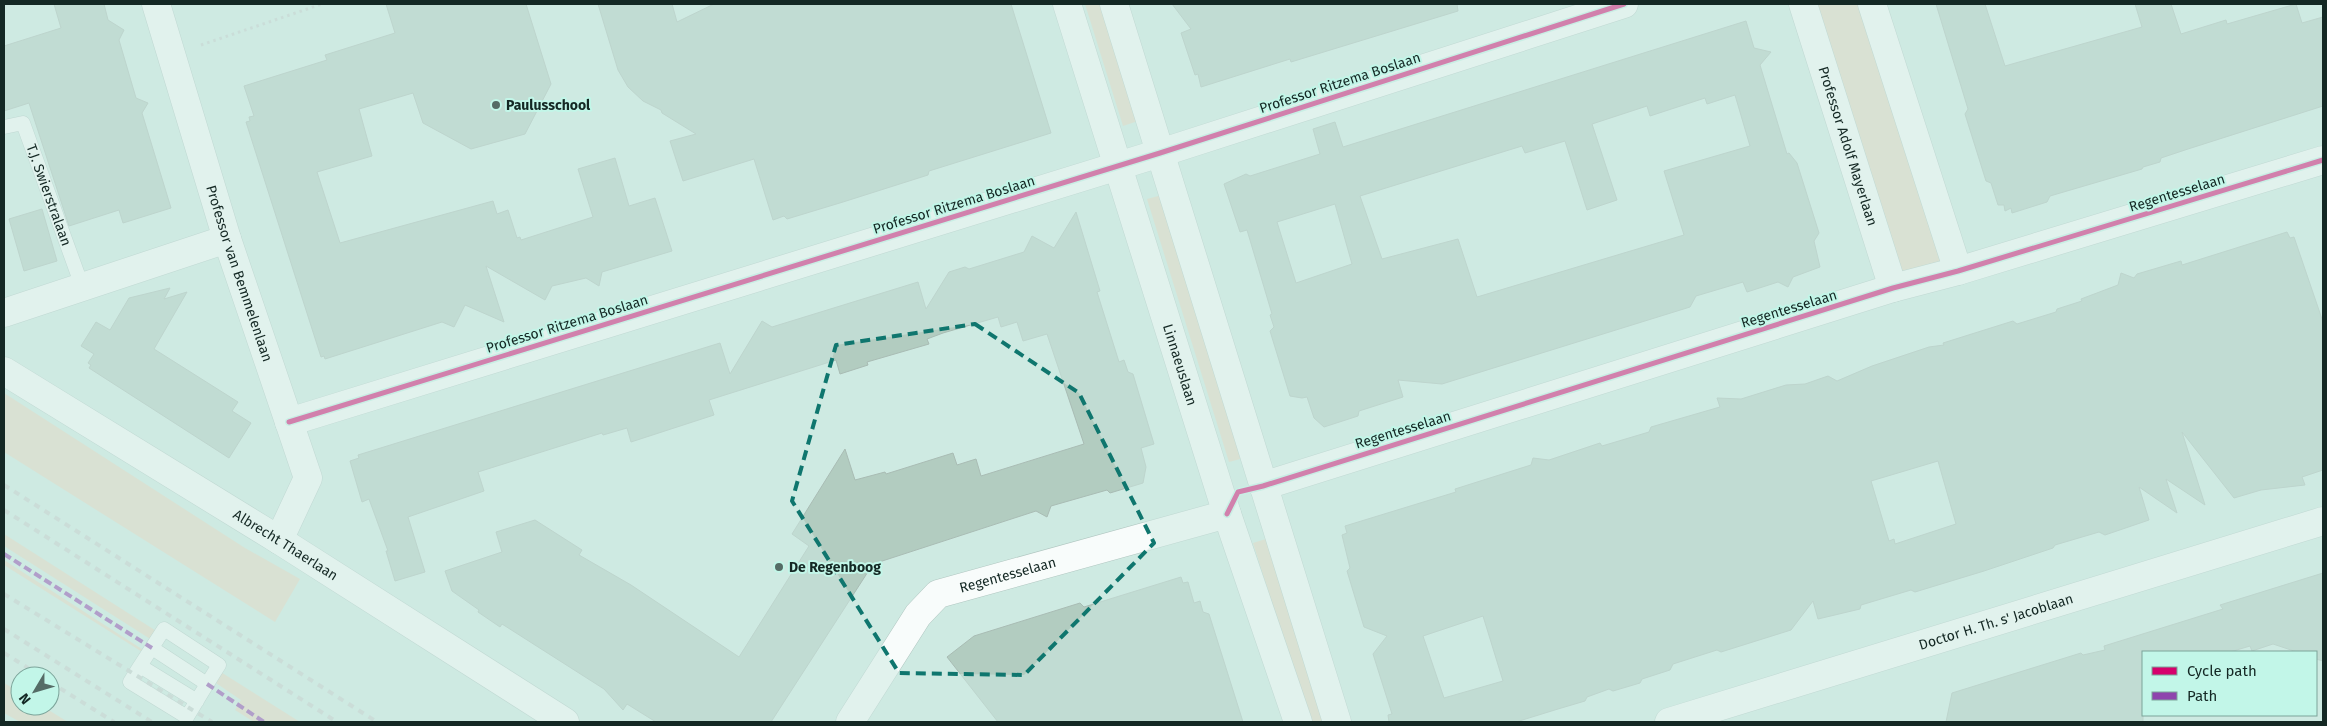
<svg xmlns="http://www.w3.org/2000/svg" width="2327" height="726" viewBox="0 0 2327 726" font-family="'Fira Sans',sans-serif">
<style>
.green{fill:#e7d8c1}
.building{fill:#b2ccc0;stroke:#a9bcb4;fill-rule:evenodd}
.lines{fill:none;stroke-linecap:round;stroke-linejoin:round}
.lane-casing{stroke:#b0c6c0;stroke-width:15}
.street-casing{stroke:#b0c6c0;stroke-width:29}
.path{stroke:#c6cfcd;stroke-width:3;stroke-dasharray:2.5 4;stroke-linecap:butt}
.lane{stroke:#f8fcfb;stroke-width:14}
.street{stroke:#f8fcfb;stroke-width:28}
.rail{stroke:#c7cfcd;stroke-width:4;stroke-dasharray:6 6;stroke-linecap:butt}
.quiet{stroke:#8e44ad;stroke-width:4;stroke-dasharray:8 4;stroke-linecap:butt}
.cycleway-casing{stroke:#c2f6e8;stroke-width:8}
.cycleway{stroke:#d6006c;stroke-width:5}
.marked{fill:none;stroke:#0f766e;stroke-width:4;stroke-dasharray:10 6;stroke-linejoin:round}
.poi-dot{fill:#556c66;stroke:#c2f6e8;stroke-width:2}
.labels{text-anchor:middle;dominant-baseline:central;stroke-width:4;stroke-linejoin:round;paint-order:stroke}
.street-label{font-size:14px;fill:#142824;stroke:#c2f6e8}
.poi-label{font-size:14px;font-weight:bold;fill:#142824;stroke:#c2f6e8;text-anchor:start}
</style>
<rect width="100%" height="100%" fill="#ceeae2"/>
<path class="green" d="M1085,4H1102L1138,121L1123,126Z
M1803,4H1872L1958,271L1893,288Z
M1162,195L1244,458L1229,462L1147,199Z
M4,393L245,548L300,579L275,622L4,452Z
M4,534L161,634L155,642L4,546Z
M1269,538L1326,722H1309L1253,543Z
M4,560L148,653L147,655L4,565Z
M216,669L300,722H254L235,710L241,700L210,679Z
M4,683L20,692V706H42L68,722H20L4,713Z"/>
<path class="building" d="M54,4H104L108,20L124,30L119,40L136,98L148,103L142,113L171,208L123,223L119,210L69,226L29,103L4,111V46L61,28Z
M386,4H526L551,84L525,134L471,149L423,123L413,93L359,109L372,156L317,172L340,243L493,201L497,214L508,210L517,238L520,237L521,240L593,217L578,169L615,158L629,206L655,198L672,251L602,272L599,286L586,278L552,286L545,300L486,266L504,322L465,305L454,327L442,322L325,359L324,356L321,357L246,122L250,121L249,117L254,116L244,86L327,60L325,55L395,33Z
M598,4H672L677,22L714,4H1011L1051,133L929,171L928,175L843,202L787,219L784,216L773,220L754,159L683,181L670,141L696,134L662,113L661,110L643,101L628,87L618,70Z
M1172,4H1457L1458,11L1291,62L1290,59L1201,87L1198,74L1195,75L1181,33L1191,29Z
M1936,4H1985L2005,66L2142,27L2135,4H2171L2181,34L2226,20L2227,24L2296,4L2302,23L2323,17V106L2188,149L2161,158L2160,162L2143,167L2142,169L2050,196L2047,202L2012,213L2011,208L2005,211L2004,205H1998L1991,183L1986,181L1965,114L1968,109Z
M1746,21L1754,48L1771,52L1760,65L1787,154L1789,153L1797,163L1819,233L1814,241L1820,267L1793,277L1788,287L1778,282L1747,292L1743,282L1696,296L1690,307L1442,384L1398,380L1403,397L1359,411L1358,416L1324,427L1314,418L1307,397L1302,398L1290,396L1270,331L1274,327L1270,315L1272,314L1247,230L1240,232L1224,184L1246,174L1250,176L1320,154L1313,129L1335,122L1343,147ZM1735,95L1750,146L1664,171L1684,235L1477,297L1458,239L1382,259L1360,196L1522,146L1525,153L1565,141L1587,210L1617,200L1592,124L1647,106L1650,116L1705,98L1707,104ZM1335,204L1352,264L1296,283L1277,222Z
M42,209L57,261L24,271L9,219Z
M1076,212L1100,291L1097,292L1119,362L1124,360L1128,372L1133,374L1154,444L1141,448L1146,467L1143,483L1110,493L1107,490L1051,506L1047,517L1036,511L873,564L771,722H656L627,704L623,710L604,689L502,624L500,627L478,612L479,610L452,591L445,571L502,552L496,532L535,520L582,550L579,555L631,585L739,657L809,546L792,534L845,449L855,480L885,472L886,474L953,453L957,465L976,459L981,476L1084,444L1047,334L1023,341L1017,322L1001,327L998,317L943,333L927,339L929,344L867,362L868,365L840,374L836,360L709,400L714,415L631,442L627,428L603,435L602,433L478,472L484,491L408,517L425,572L395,581L386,551H388L369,499L362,502L350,461L359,458L358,455L720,343L730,374L762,321L772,327L918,282L926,309L949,272L965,267L969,269L1024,252L1032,236L1054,248Z
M2287,232L2290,238L2294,237L2323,322V470L2302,477L2305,485L2261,490L2234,498L2182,432L2205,505L2166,479L2177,513L2139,487L2149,520L2105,535L2099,532L2055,545L2053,548L1984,571L1915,592L1911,590L1861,605L1860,609L1818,619L1813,601L1791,630L1721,652L1717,650L1673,664L1670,670L1642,679L1640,683L1613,691L1609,689L1587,697L1585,701L1558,709L1516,722H1389L1388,715L1392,714L1373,654L1387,636L1364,627L1347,571L1350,568L1342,535L1347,533L1345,526L1456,492L1455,489L1531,465L1533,458L1549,460L1600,443L1602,446L1649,432L1651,427L1720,407L1717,398L1741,399L1786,385L1805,384L1828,376L1837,381L1872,366L1929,347L1944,345L1943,343L2013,321L2017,324L2056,312L2057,309L2082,301L2081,299L2118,285L2121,273L2134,278L2137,274L2181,261L2182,265ZM1938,461L1956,524L1895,544L1894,539L1889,541L1871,481ZM1483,616L1503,681L1444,698L1423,636Z
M170,288L164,299L187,292L154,349L238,402L232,411L251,423L229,458L89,368L91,365L88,363L94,354L81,346L96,322L110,330L129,298Z
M2323,573V661L2316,659V652H2297L2273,644L2252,651L2250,646L2230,652H2143V722H1946L1952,693L2081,653L2083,655L2105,650L2104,646L2223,609L2220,605Z
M1181,577L1183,583L1188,582L1194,603L1200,601L1203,612L1209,614L1243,722H998L947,657L974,636L1080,603L1084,607Z"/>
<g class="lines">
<defs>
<g id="lane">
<path id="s1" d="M4,127L23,123L82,286"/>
<path d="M152,648L207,684"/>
<path d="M140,666L130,682L187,717C198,699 208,682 219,665L164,629L140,666L197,701"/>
</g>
<g id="street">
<path id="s2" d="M156,4L227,239L308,478L279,540"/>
<path id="s3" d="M1067,4L1227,514L1298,722"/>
<path d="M1114,4L1337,722"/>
<path id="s4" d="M1803,4L1893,288"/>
<path d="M1872,4L1958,271"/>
<path d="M4,313L227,239"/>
<path id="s5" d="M4,371L279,540L565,722"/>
<path d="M289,422L1160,153L1624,4"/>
<path d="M1263,486L1893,288L1958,271L2323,160"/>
<path id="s6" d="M850,722L918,615L938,594L1227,514"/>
<path id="s7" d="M1669,722L2323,521"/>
</g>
</defs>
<use href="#lane" class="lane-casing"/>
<use href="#street" class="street-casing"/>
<path class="path" d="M201,45L322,4"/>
<use href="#lane" class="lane"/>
<use href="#street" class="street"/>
<path class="rail" d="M4,485L377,722
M4,510L337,722
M4,594L212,722
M4,629L152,722
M4,653L41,676
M50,682L114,722"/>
<path class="quiet" d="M4,554L152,648
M207,684L264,722"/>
<defs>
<path id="cycleway" d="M289,422L1160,153L1624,4
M1227,514L1238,492L1263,486L1893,288L1958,271L2323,160"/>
</defs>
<use href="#cycleway" class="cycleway-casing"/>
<use href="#cycleway" class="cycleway"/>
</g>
<path d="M0 0H2327V726H0ZM975,324L1079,393L1154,543L1024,675L899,673L792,501L836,345Z" fill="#ceeae2" fill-opacity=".55" fill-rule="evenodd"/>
<path class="marked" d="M975,324L1079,393L1154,543L1024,675L899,673L792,501L836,345Z"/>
<g class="poi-dot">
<circle cx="496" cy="105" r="5"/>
<circle cx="779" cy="567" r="5"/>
</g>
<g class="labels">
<g class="street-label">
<text transform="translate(1340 83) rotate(-18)">Professor Ritzema Boslaan</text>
<text stroke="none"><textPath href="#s4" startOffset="149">Professor Adolf Mayerlaan</textPath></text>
<text transform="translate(2177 193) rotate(-17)">Regentesselaan</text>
<text stroke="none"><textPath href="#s1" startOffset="96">T.J. Swierstralaan</textPath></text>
<text transform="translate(954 205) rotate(-17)">Professor Ritzema Boslaan</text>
<text stroke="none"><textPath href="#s2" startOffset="282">Professor van Bemmelenlaan</textPath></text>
<text transform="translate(1789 309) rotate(-17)">Regentesselaan</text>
<text transform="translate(567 324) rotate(-17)">Professor Ritzema Boslaan</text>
<text stroke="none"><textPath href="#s3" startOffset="378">Linnaeuslaan</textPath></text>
<text transform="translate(1403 430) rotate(-17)">Regentesselaan</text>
<text stroke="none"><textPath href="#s5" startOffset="331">Albrecht Thaerlaan</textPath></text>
<text stroke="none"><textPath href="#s6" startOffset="228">Regentesselaan</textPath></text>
<text stroke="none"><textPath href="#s7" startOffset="342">Doctor H. Th. s' Jacoblaan</textPath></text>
</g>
<g class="poi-label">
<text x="506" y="105">Paulusschool</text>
<text x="789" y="567">De Regenboog</text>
</g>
</g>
<rect width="2327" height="726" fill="none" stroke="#142824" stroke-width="10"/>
<rect x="2142" y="651" width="175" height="65" fill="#c2f6e8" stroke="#7ca49a"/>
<rect x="2152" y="667" width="25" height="8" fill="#d6006c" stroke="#7ca49a"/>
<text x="2187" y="676" font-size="15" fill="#142824">Cycle path</text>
<rect x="2152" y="692" width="25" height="8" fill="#8e44ad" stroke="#7ca49a"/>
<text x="2187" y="701" font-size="15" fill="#142824">Path</text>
<g transform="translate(35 691) rotate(232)"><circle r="24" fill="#c2f6e8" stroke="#7ca49a"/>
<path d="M0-4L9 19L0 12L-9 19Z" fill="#556c66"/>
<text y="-8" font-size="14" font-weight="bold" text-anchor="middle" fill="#142824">N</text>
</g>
</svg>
